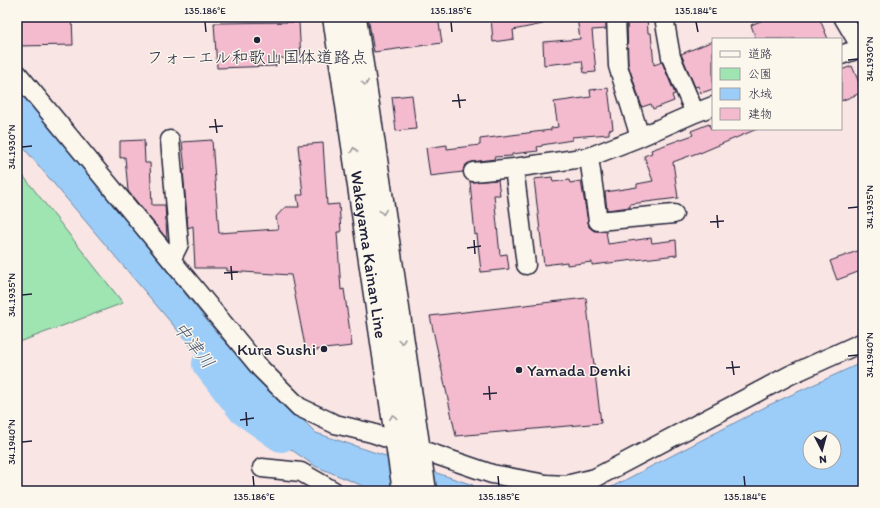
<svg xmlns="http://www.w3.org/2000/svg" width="880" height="508" viewBox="0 0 880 508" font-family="Itim,'Klee One',sans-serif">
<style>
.green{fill:#9ee5b2;stroke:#608476}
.water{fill:#9ccdf8;stroke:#6b89ac;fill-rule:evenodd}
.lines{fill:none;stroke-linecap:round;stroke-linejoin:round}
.river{stroke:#9ccdf8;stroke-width:32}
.building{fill:#f4bbce;stroke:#22223b}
.street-casing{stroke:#22223b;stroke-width:21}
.secondary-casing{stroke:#22223b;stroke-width:25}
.street{stroke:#fbf7ec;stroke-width:18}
.secondary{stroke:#fbf7ec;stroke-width:22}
.oneway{stroke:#99979c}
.ticks{fill:none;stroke:#22223b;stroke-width:1.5}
.poi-dot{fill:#22223b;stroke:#fbf7ec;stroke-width:1.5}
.labels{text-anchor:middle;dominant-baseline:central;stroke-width:3;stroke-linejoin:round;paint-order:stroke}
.poi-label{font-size:17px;fill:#22223b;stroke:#fbf7ec}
.street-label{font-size:17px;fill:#22223b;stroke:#fbf7ec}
.water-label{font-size:18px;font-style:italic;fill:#475574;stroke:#fbf7ec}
.neatline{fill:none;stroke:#22223b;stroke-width:1.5}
.ticks-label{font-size:10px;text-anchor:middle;fill:#22223b}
</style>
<rect width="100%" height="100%" fill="#f9e5e3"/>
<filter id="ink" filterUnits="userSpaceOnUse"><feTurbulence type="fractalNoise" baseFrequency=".025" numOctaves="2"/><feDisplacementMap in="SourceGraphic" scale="8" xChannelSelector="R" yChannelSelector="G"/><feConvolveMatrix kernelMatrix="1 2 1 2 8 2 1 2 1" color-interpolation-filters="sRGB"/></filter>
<g filter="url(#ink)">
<path class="green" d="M17,168L123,303L17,343Z"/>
<path class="water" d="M17,86L221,338L316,433L473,485L470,491H375L315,466L260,428L17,140Z
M863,362V491H604L769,405ZM810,438H834V462H810Z"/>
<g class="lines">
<path class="river" d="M208,364L244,410L281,436"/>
</g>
<path class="building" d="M17,17H72L73,45L17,46Z
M368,17H438L442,43L374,52Z
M491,17H542L543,24L513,30L514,39L493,42Z
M577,17H606V29L592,30L596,72L584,73L582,61L544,65L543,42L580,39Z
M627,17H647L648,33H651L654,65L662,62L675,94L672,95L674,101L653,109L651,104L642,107L628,64Z
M762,17H819L828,39H756L751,25L763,20Z
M299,22L301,61L276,57V66L217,68L214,23Z
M713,41V89L701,93L698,86L695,87L681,54Z
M852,66L863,92L841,101V70Z
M608,88L613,129L609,130V134L572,137V140L542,145V146L537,147L538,151L512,154V156L494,157L495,159L472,162L467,164L464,167L463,172L430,176L426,148L447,145V149L480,145V139L551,130V128L558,127L554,102L591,97L590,90Z
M412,95L416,129L396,131L392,97Z
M709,124L711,129H757L700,153V152L673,162L678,198L630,204V207L607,210L605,192L637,187V184L653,181L644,156L652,153L651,150L693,135L691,131Z
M144,140L145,163H150L152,205H165L167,239L128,191L125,157L120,158V141Z
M212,140L219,233L278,229L276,217L285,207H299L297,195H303L298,145L323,143L327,205L339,204L341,232H337L341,290L344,289L352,346L306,351L291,275L227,271V268H195L193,226L188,228L183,170H185L182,142Z
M552,177L553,182L569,180L570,183L581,181L588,222L589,227L594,231H606L608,244L651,238L652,243L676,240L677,255L592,265V262L567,265V262L544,265L534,179Z
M498,180L500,195H494L500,255L507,254L509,269L481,272L477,234L475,235L470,182Z
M863,249V270L837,280L830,261Z
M586,298L601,423L456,436L430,316Z"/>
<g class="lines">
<defs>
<path id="street" d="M843,17L863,51
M841,55L861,48
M17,73L261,369L299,407L335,424L372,433L492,474L546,484L566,485L595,478L790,375L863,342
M695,113L713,106
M640,137L695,113L671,57L664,17
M170,140L179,244L171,260
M589,157L640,137L618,66L616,17
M514,168L589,157L598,221L674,214
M473,172L514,168L526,265
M262,468L301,472L334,491"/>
<g id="secondary">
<path id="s1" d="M334,17L404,491"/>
<path d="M355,17L425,491"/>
</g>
</defs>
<use href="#street" class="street-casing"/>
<use href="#secondary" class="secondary-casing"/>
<use href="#street" class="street"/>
<use href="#secondary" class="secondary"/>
</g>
<defs><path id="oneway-chevron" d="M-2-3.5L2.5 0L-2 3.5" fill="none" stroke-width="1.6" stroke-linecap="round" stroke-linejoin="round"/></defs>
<g class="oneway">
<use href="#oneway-chevron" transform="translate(365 83) rotate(82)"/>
<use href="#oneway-chevron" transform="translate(354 150) rotate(-98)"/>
<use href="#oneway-chevron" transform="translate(383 212) rotate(82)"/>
<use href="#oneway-chevron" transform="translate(402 341) rotate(82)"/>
<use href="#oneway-chevron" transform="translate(393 417) rotate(-98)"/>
</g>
</g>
<path class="ticks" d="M205,22L206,32M451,22L452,32M696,22L698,32M848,60L858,59M458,94L460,108M452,101L466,100M215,119L217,133M209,127L223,126M22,147L32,146M848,208L858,207M717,215L718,228M710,222L724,221M474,240L475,254M467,248L481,246M231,266L232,280M224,273L238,272M22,295L32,294M848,356L858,355M732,361L734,375M726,368L740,367M489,386L490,400M483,394L497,393M246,412L247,426M240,420L254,418M22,442L32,441M253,476L254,486M498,476L499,486M744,476L745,486"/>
<g class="poi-dot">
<circle cx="257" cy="40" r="4"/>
<circle cx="324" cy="349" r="4"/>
<circle cx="519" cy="370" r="4"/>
</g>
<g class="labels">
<g class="poi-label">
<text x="257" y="57">フォーエル和歌山国体道路点</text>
<text x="316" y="349" text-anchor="end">Kura Sushi</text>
<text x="527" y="370" text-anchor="start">Yamada Denki</text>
</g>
<g class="street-label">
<text stroke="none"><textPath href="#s1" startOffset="240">Wakayama Kainan Line</textPath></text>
</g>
<g class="water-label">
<text transform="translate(194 345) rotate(52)">中津川</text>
</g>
</g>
<rect width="880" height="508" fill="none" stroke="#fbf7ec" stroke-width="44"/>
<rect x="712" y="38" width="130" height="92" fill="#fbf7ec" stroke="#a4a2a5"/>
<rect x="720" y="51" width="20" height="6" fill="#fbf7ec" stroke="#a4a2a5"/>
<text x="748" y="58" font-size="12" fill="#22223b">道路</text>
<rect x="720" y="68" width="20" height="12" fill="#9ee5b2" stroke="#a4a2a5"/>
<text x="748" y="78" font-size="12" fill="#22223b">公園</text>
<rect x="720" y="88" width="20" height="12" fill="#9ccdf8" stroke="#a4a2a5"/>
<text x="748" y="98" font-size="12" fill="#22223b">水域</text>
<rect x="720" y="108" width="20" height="12" fill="#f4bbce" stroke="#a4a2a5"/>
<text x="748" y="118" font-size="12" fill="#22223b">建物</text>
<g transform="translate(822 450) rotate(174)"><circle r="19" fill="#fbf7ec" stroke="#a4a2a5"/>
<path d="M0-3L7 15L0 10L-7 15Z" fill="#22223b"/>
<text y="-6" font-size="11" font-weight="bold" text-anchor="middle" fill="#22223b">N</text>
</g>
<rect x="22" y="22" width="836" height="464" class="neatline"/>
<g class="ticks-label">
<text x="205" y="14">135.186°E</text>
<text x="451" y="14">135.185°E</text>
<text x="696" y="14">135.184°E</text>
<text transform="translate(869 59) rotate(-90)" y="4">34.1930°N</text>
<text transform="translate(11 147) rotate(-90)" y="4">34.1930°N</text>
<text transform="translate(869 207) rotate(-90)" y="4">34.1935°N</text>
<text transform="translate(11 295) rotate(-90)" y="4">34.1935°N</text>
<text transform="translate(869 355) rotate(-90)" y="4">34.1940°N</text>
<text transform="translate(11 442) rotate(-90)" y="4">34.1940°N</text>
<text x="254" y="500">135.186°E</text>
<text x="499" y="500">135.185°E</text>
<text x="745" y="500">135.184°E</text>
</g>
</svg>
